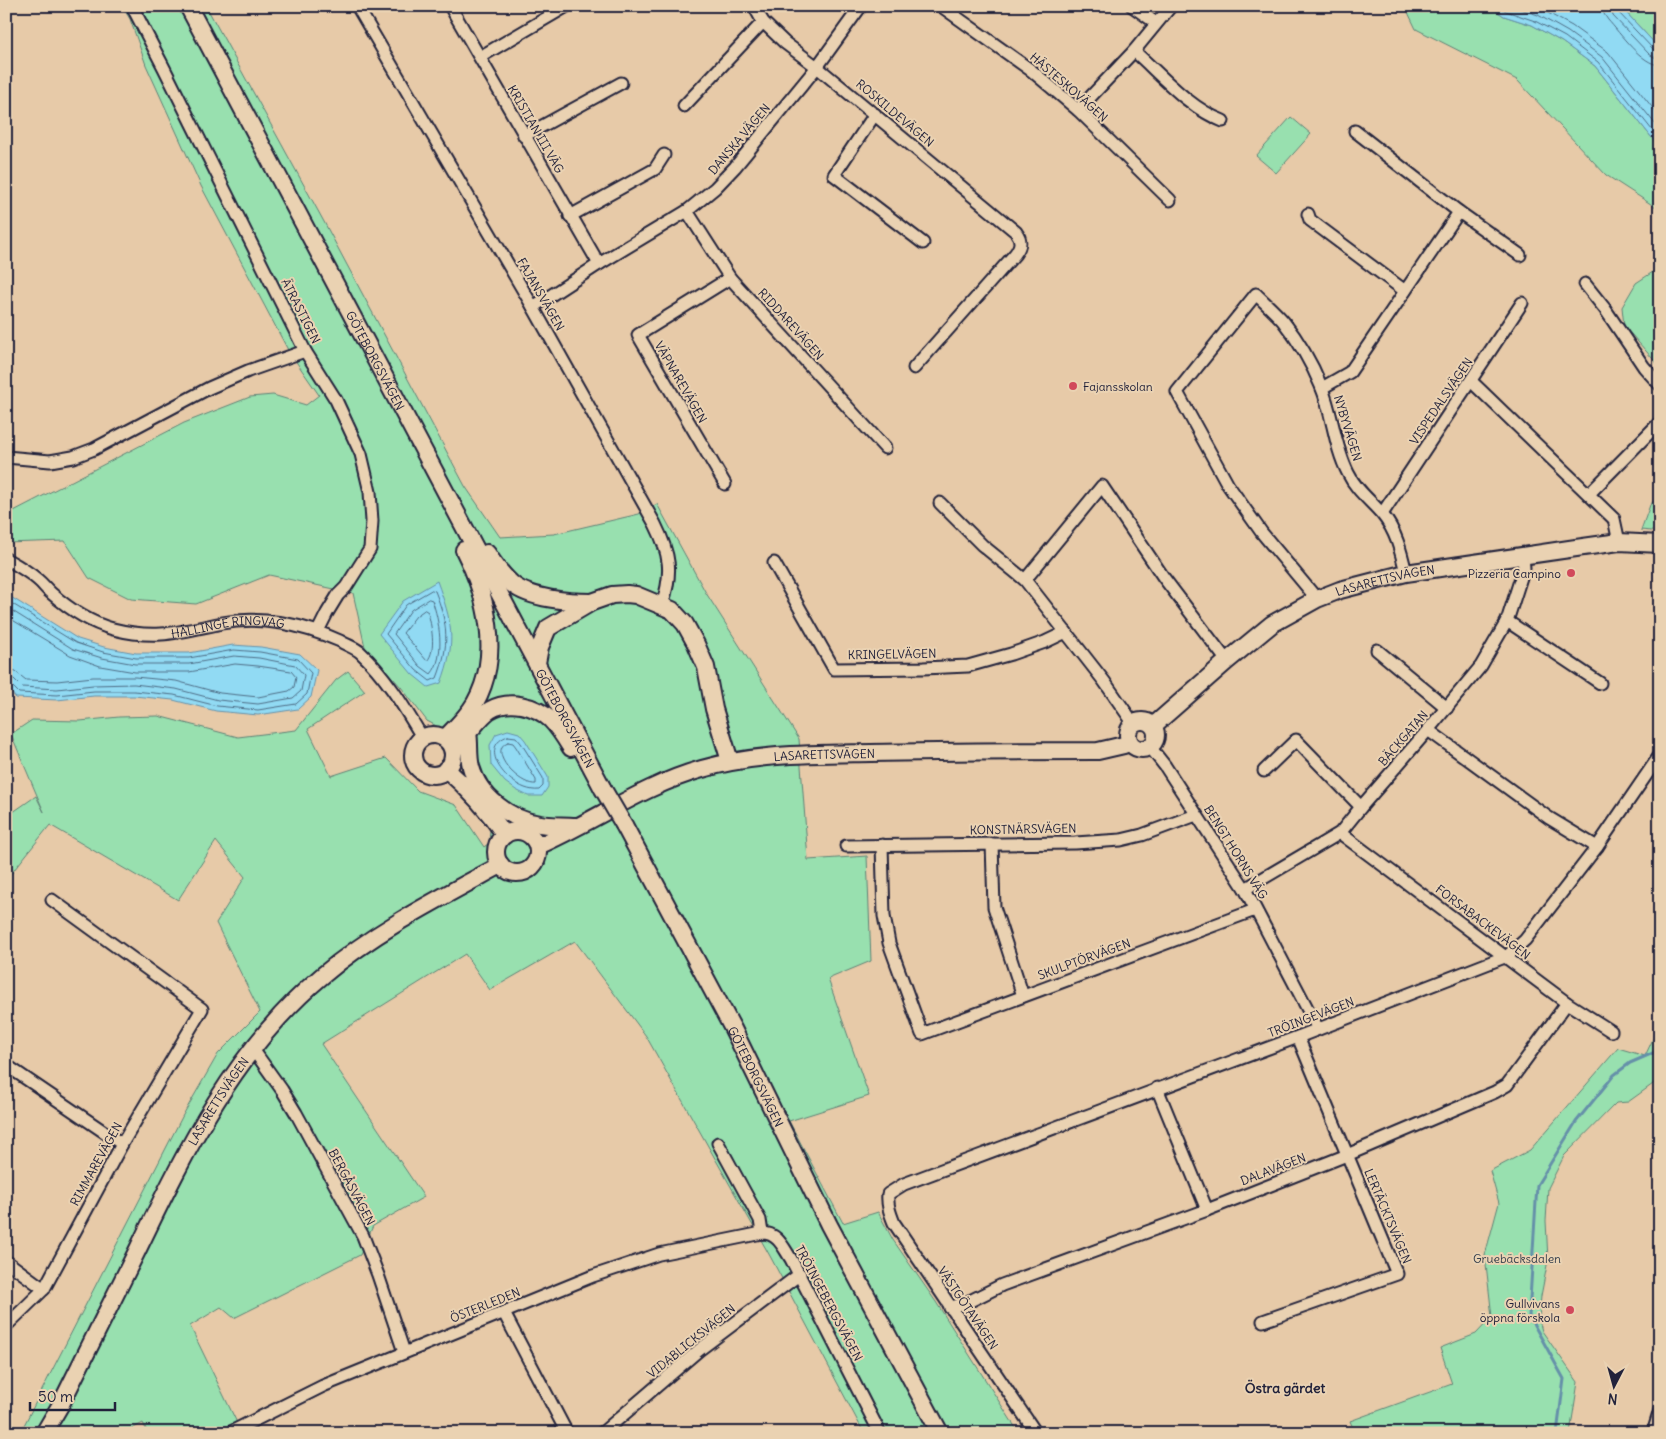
<svg xmlns="http://www.w3.org/2000/svg" width="1666" height="1439" viewBox="0 0 1666 1439" font-family="Delius,sans-serif">
<style>
.green{fill:#98e0af;stroke:#5d8175}
.water{fill:#91daf3;stroke:#6590a9}
.lines{fill:none;stroke-linecap:round;stroke-linejoin:round}
.shore{stroke:#4e6c85;stroke-width:1}
.stream{stroke:#6590a9;stroke-width:3}
.street-casing{stroke:#22223b;stroke-width:15}
.secondary-casing{stroke:#22223b;stroke-width:20}
.street{stroke:#ead2b2;stroke-width:11}
.secondary{stroke:#ead2b2;stroke-width:16}
.secondary-bridge-casing{stroke:#22223b;stroke-width:20;stroke-linecap:butt}
.secondary-bridge{stroke:#ead2b2;stroke-width:16}
.poi-dot{fill:#d1495b;stroke:#ead2b2;stroke-width:2}
.labels{text-anchor:middle;dominant-baseline:central;stroke-width:4;stroke-linejoin:round;paint-order:stroke}
.street-label{font-size:12px;fill:#22223b;stroke:#ead2b2}
.poi-label{font-size:12px;fill:#22223b;stroke:#ead2b2;text-anchor:end}
.park-label{font-size:12px;fill:#343e4c;stroke:#ead2b2}
.neighbourhood-label{font-size:14px;font-weight:bold;fill:#22223b;stroke:#ead2b2}
</style>
<rect width="100%" height="100%" fill="#e7caa8"/>
<filter id="ink" filterUnits="userSpaceOnUse"><feTurbulence type="fractalNoise" baseFrequency=".02" numOctaves="2"/><feDisplacementMap in="SourceGraphic" scale="10" xChannelSelector="R" yChannelSelector="G"/><feConvolveMatrix kernelMatrix="1 2 1 2 8 2 1 2 1" color-interpolation-filters="sRGB"/></filter>
<g filter="url(#ink)">
<path class="green" d="M122,6H206L323,220L465,486L500,537L554,534L639,514L657,504L706,593L799,739L808,860L867,856L871,961L828,979L869,1096L789,1121L843,1223L878,1212L893,1240L936,1302L1019,1433H864L770,1256L646,1036L575,941L490,990L465,954L321,1044L424,1197L373,1226L360,1255L234,1318L221,1307L190,1326L242,1433H148L143,1423L124,1433H20L183,1115L218,1054L260,1012L216,923L245,877L216,841L178,900L50,825L6,880V817L36,796L44,812L11,734L32,720L80,721L119,717L158,716L238,737L296,730L336,680L348,671L365,691L308,729L331,776L386,758L418,791L456,805L484,847L489,843L490,829L460,765L452,734L427,721L401,687L365,647L353,593L269,575L196,604L131,599L89,578L65,541L6,543V515L184,423L250,397L273,395L306,405L319,395L288,350L201,186L146,65L130,19Z
M1405,6H1489L1504,16L1532,25L1562,42L1595,66L1660,148V210L1606,175L1517,80L1416,29Z
M1620,6H1660V49Z
M1291,117L1311,134L1276,173L1256,156Z
M1660,259V367L1624,326L1622,307L1636,283L1659,268Z
M1660,494V532L1641,530L1650,505Z
M1660,1024V1079L1628,1102L1616,1103L1564,1156L1548,1188L1546,1221L1548,1260L1541,1296L1539,1320L1542,1331L1578,1382L1570,1433H1355L1350,1421L1452,1384L1440,1348L1476,1334L1492,1317L1485,1255L1499,1203L1490,1171L1530,1150L1618,1048L1645,1056Z"/>
<path class="water" d="M1489,6H1620L1660,49V148L1595,66L1562,42L1532,25L1504,16Z
M437,581C452,622 457,641 441,683L428,687L412,674L379,634L403,601Z
M6,594L78,639L104,647L136,653H189L233,645L261,647L300,654L317,670L311,697L298,709L258,715L216,711L173,700L134,696H94L57,700L16,698L6,687Z
M508,730L519,733L525,740L548,777V787L542,796H528L516,790L505,782L491,765L490,745L496,734Z"/>
<g class="lines">
<path class="shore" d="M1498,6L1506,11L1535,21L1565,37L1598,62L1660,140
M1512,6L1538,15L1568,32L1602,57L1660,130
M1535,6L1572,26L1608,52L1660,117
M1603,6L1604,14L1608,20C1620,33 1642,65 1660,65
M1611,6L1613,16L1649,54L1654,57L1660,58
M1617,6L1618,12L1654,50L1660,52
M432,590L435,591C448,624 450,645 437,678L430,681L416,670L386,634L406,605Z
M429,599L432,600C439,619 446,657 431,674L420,666L394,634L411,610Z
M6,600L76,643L103,652L136,658H189L234,650L260,652L298,659L311,673L307,694L296,704L258,710L217,706L174,695L134,691H94L57,695L19,693L11,685L6,684
M6,607L73,649L102,658L135,664H189L234,656L259,658L295,665L304,675L301,691L293,698L258,704L218,700L176,689L134,684L93,685L57,689L22,687L14,679L6,678
M425,610L428,612C431,625 437,650 427,661L403,633L416,616Z
M6,616L70,655L100,666L135,672H189L235,664L258,666L291,671L296,677L294,687L289,691L258,697L220,693L176,681L135,677H93L57,681L26,680L16,672L6,670
M508,736L516,737L521,743L543,778V786L539,790C511,793 474,747 508,736Z
M508,742L513,743L516,747L536,780V784C519,786 486,750 508,742Z"/>
<path class="stream" d="M1557,1433L1564,1379L1529,1316L1537,1185L1576,1122L1614,1075L1630,1063L1660,1050"/>
<defs>
<g id="street">
<path d="M132,6L164,68L305,351L336,400L361,454L370,492L372,521L370,549L346,587L338,595L327,613L318,631"/>
<path d="M357,6L533,307L655,524C670,554 673,572 662,605"/>
<path d="M450,6L599,264"/>
<path d="M754,6L763,22L785,43L817,67L1016,232C1022,240 1021,246 1015,254L914,368"/>
<path d="M941,6L1032,71L1078,110L1170,200"/>
<path d="M1132,6L1156,23"/>
<path d="M1134,51C1161,75 1189,108 1223,121"/>
<path d="M480,57L567,6"/>
<path d="M684,106L763,22"/>
<path d="M1078,110L1134,51L1171,6"/>
<path d="M875,114L834,175L923,243"/>
<path d="M1355,131L1459,212L1520,255"/>
<path d="M524,136L621,83"/>
<path d="M687,211L730,278L885,448"/>
<path d="M1308,214L1310,220L1405,291"/>
<path d="M570,216L655,169L664,155"/>
<path d="M1585,284L1605,309L1644,367L1660,385"/>
<path d="M533,307L599,264L687,211L715,188L735,167L817,67L861,6"/>
<path d="M1471,381L1614,519L1619,542"/>
<path d="M1322,388L1350,372L1459,212"/>
<path d="M6,457L50,461L73,457L94,449L209,388L248,371L305,351"/>
<path d="M725,484L638,335L730,278"/>
<path d="M1589,494L1660,422"/>
<path d="M940,503L982,545L1025,580L1104,681L1134,724"/>
<path d="M1382,514L1522,303"/>
<path id="s1" d="M6,559C17,565 28,571 38,580C43,584 46,589 51,593C68,608 91,623 113,629C157,640 179,632 222,623C261,615 304,625 340,641C346,645 354,647 360,652C386,676 404,707 422,737"/>
<path d="M774,563L834,669L923,668L968,666L1011,654L1045,642L1066,632"/>
<path d="M1025,580L1102,486L1164,578L1227,661"/>
<path d="M1317,599L1262,533L1228,485L1177,392L1256,294C1265,303 1275,312 1283,321C1298,340 1312,364 1321,386C1333,414 1334,446 1348,473C1356,490 1370,500 1382,514C1396,531 1401,551 1406,573"/>
<path d="M1507,621L1600,683"/>
<path d="M1377,650L1447,708"/>
<path d="M1428,730L1549,818L1597,847"/>
<path d="M1150,747L1165,766L1245,889L1318,1029"/>
<path d="M1264,771L1296,740L1361,807"/>
<path d="M1340,833L1567,1003L1611,1031"/>
<path d="M992,844L994,907L1023,996"/>
<path d="M882,845L884,916L889,943L922,1034L1255,910"/>
<path d="M846,846L1075,843L1121,840L1142,835L1196,815"/>
<path d="M1245,889L1340,833L1361,807L1428,730L1481,666L1507,621L1524,568L1523,557"/>
<path d="M252,1048L282,1090L296,1113L363,1236L378,1275L404,1352"/>
<path d="M6,1065L122,1144"/>
<path d="M1157,1088L1207,1210"/>
<path d="M718,1143L760,1220L762,1233"/>
<path d="M6,1261L44,1289"/>
<path d="M950,1308L972,1300L1002,1285L1207,1210L1347,1155L1495,1092L1507,1085L1567,1003"/>
<path d="M504,1313L567,1433"/>
<path d="M1263,1321L1397,1274L1298,1037"/>
<path d="M6,1326L44,1289L122,1144L202,1009L52,900"/>
<path d="M229,1433L323,1386L593,1276L659,1254L762,1233C778,1233 783,1247 791,1259L880,1433"/>
<path d="M602,1433L699,1350L800,1274"/>
<path d="M1036,1433L894,1223C890,1213 887,1205 888,1194L904,1184L1298,1037L1507,956L1525,940L1597,847L1660,755"/>
<path d="M1653,1433L1660,1410"/>
</g>
<g id="secondary">
<path id="s2" d="M188,6L603,789"/>
<path d="M487,553C494,564 502,575 512,584C530,599 570,602 592,602"/>
<path d="M537,663L540,647L548,628L592,602L612,595L627,594L636,595L672,610L685,624L696,644L706,667L714,709L730,761"/>
<circle cx="1142" cy="735" r="14"/>
<path id="s3" d="M1153,726L1227,661L1272,624L1317,599L1340,590L1406,573L1576,548L1619,542L1660,544"/>
<path d="M468,732C470,744 468,756 471,767C479,797 511,820 540,824C552,826 564,825 575,826"/>
<circle cx="433" cy="755" r="20"/>
<path d="M445,738C456,727 467,717 475,703C502,655 487,596 464,550"/>
<path d="M453,753C458,741 465,735 474,726C479,720 484,714 490,710C509,699 535,705 551,720C559,728 565,738 571,748"/>
<path d="M446,769C469,789 488,810 505,835"/>
<path id="s4" d="M624,825L733,1029L829,1225L940,1433"/>
<circle cx="517" cy="852" r="21"/>
<path id="s5" d="M538,846C593,822 644,785 702,769C757,753 815,754 871,753C947,751 1023,751 1098,751L1124,745L1129,742"/>
<path id="s6" d="M44,1433L61,1404C87,1352 112,1301 138,1249C186,1149 236,1048 322,976C375,931 440,898 501,865"/>
</g>
</defs>
<use href="#street" class="street-casing"/>
<use href="#secondary" class="secondary-casing"/>
<use href="#street" class="street"/>
<use href="#secondary" class="secondary"/>
<defs>
<path id="secondary-bridge" d="M603,789L624,825"/>
</defs>
<use href="#secondary-bridge" class="secondary-bridge-casing"/>
<use href="#secondary-bridge" class="secondary-bridge"/>
</g>
</g>
<g class="poi-dot">
<circle cx="1073" cy="386" r="5"/>
<circle cx="1571" cy="573" r="5"/>
<circle cx="1570" cy="1310" r="5"/>
</g>
<g class="labels">
<g class="street-label">
<text transform="translate(1069 87) rotate(41)">HÄSTESKOVÄGEN</text>
<text transform="translate(895 113) rotate(40)">ROSKILDEVÄGEN</text>
<text transform="translate(536 129) rotate(60)">KRISTIAN III VÄG</text>
<text transform="translate(739 139) rotate(-50)">DANSKA VÄGEN</text>
<text transform="translate(541 294) rotate(60)">FAJANSVÄGEN</text>
<text transform="translate(301 311) rotate(63)">ÄTRASTIGEN</text>
<text transform="translate(791 324) rotate(48)">RIDDAREVÄGEN</text>
<text stroke="none"><textPath href="#s2" startOffset="401">GÖTEBORGSVÄGEN</textPath></text>
<text transform="translate(681 382) rotate(60)">VÄPNAREVÄGEN</text>
<text transform="translate(1441 401) rotate(-56)">VISPEDALSVÄGEN</text>
<text transform="translate(1348 428) rotate(73)">NYBYVÄGEN</text>
<text stroke="none"><textPath href="#s3" startOffset="279">LASARETTSVÄGEN</textPath></text>
<text stroke="none"><textPath href="#s1" startOffset="245">HÄLLINGE RINGVÄG</textPath></text>
<text transform="translate(892 654) rotate(-1)">KRINGELVÄGEN</text>
<text stroke="none"><textPath href="#s2" startOffset="806">GÖTEBORGSVÄGEN</textPath></text>
<text transform="translate(1403 738) rotate(-49)">BÄCKGATAN</text>
<text stroke="none"><textPath href="#s5" startOffset="305">LASARETTSVÄGEN</textPath></text>
<text transform="translate(1023 829) rotate(-1)">KONSTNÄRSVÄGEN</text>
<text transform="translate(1236 852) rotate(58)">BENGT HORNS VÄG</text>
<text transform="translate(1483 922) rotate(37)">FORSABACKEVÄGEN</text>
<text transform="translate(1084 959) rotate(-20)">SKULPTÖRVÄGEN</text>
<text transform="translate(1311 1017) rotate(-21)">TRÖINGEVÄGEN</text>
<text stroke="none"><textPath href="#s4" startOffset="284">GÖTEBORGSVÄGEN</textPath></text>
<text stroke="none"><textPath href="#s6" startOffset="375">LASARETTSVÄGEN</textPath></text>
<text transform="translate(96 1164) rotate(-61)">RIMMAREVÄGEN</text>
<text transform="translate(1273 1169) rotate(-21)">DALAVÄGEN</text>
<text transform="translate(352 1187) rotate(62)">BERGÅSVÄGEN</text>
<text transform="translate(1388 1216) rotate(67)">LERTÄCKTSVÄGEN</text>
<text transform="translate(829 1303) rotate(62)">TRÖINGEBERGSVÄGEN</text>
<text transform="translate(485 1305) rotate(-22)">ÖSTERLEDEN</text>
<text transform="translate(968 1308) rotate(56)">VÄSTGÖTAVÄGEN</text>
<text transform="translate(691 1341) rotate(-39)">VIDABLICKSVÄGEN</text>
</g>
<g class="poi-label">
<text x="1083" y="386" text-anchor="start">Fajansskolan</text>
<text x="1561" y="573">Pizzeria Campino</text>
<text x="1560" y="1303">Gullvivans<tspan x="1560" dy="14">öppna förskola</tspan></text>
</g>
<g class="park-label">
<text x="1517" y="1258">Gruebäcksdalen</text>
</g>
<g class="neighbourhood-label">
<text x="1285" y="1388">Östra gärdet</text>
</g>
</g>
<rect width="1666" height="1439" fill="none" stroke="#ead2b2" stroke-width="25"/>
<rect x="12" y="12" width="1641" height="1414" fill="none" stroke="#22223b" stroke-width="2" filter="url(#ink)"/>
<g transform="translate(1614 1386) rotate(186)" stroke="#ead2b2" stroke-width="4" paint-order="stroke">
<path d="M0-4L9 19L0 12L-9 19Z" fill="#22223b"/>
<text y="-8" font-size="14" font-weight="bold" text-anchor="middle" fill="#22223b">N</text>
</g>
<path d="M30 1402v8h85v-8" fill="none" stroke="#22223b" stroke-width="2.5"/>
<text x="38" y="1402" font-size="15" fill="#22223b" stroke="#ead2b2" stroke-width="4" paint-order="stroke">50 m</text>
</svg>
